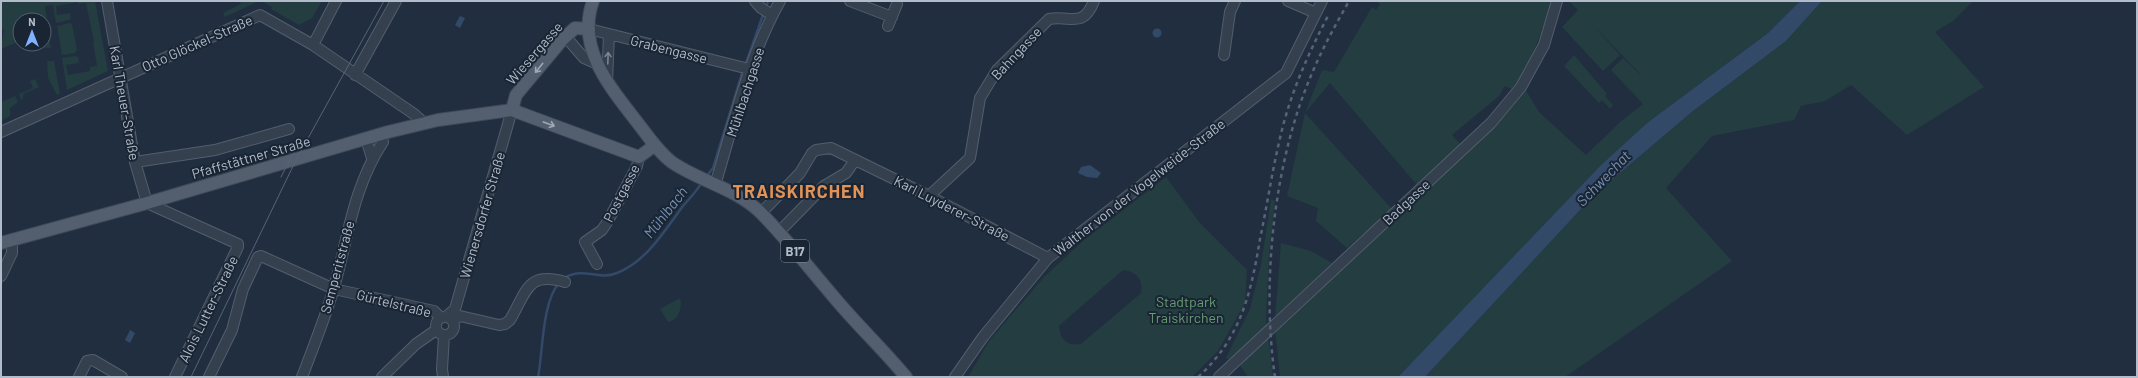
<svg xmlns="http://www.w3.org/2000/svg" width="2138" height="378" viewBox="0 0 2138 378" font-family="Barlow,sans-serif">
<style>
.green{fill:#233d40;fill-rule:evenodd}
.water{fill:#334968}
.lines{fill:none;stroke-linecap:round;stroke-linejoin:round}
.stream{stroke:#334968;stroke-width:2.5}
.minor-casing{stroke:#535e6d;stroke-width:12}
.major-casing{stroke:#3e4958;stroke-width:14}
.minor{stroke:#35404f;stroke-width:10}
.major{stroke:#535f6f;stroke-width:12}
.tram{stroke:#576477;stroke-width:1}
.rail{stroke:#576477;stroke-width:2.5;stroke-dasharray:4 4;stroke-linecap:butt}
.oneway{stroke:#798493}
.oneway2{stroke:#9ea9b8}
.labels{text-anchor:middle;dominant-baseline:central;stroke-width:4;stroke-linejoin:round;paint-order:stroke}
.shield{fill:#1a2534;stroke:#848e9d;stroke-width:1}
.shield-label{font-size:13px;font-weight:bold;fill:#b1bbca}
.street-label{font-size:14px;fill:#b1bbca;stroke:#1a2534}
.park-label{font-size:14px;fill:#659e72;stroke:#1a2534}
.water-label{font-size:15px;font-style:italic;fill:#7591b5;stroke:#1a2534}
.district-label{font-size:18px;font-weight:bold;letter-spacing:1px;fill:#e09257;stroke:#1a2534}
</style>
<rect width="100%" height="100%" fill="#212e40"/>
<path class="green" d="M1,1H95L108,71L67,90L62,58L75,56L78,57L79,63L66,65L68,75L90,71V67L97,66L93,42L94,41L86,3L78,4V2L56,6L57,15L70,13L71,18L69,20L56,23L53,5L45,6L48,26L46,29L44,30V20H20V41L1,49L4,29H1Z
M240,1H259L225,17L223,13L241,4Z
M261,1H322L312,18L299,25L271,9L272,7Z
M1375,1H1552C1542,33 1531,62 1513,90L1505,86L1499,96L1452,135L1461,145L1417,185L1330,83L1305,113L1392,209L1347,248L1316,221L1318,208L1287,196L1305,113L1322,70L1334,72L1372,7L1376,10L1380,4Z
M1569,1H1800L1768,33L1647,123L1601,165L1398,377H1280L1275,328L1340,269L1355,258L1491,128L1525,89L1539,112L1586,155L1619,123L1643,104L1611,70L1623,58L1645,79L1594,26L1620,55L1603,71L1562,27L1578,10Z
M1822,1H1973L1953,21L1935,32L1984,87L1907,135L1851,85L1825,101L1801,106L1794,120L1712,136L1666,188L1732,261L1565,377H1425L1594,195L1693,111L1786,41Z
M70,23L72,24L77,50L75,53L62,55L57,26Z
M48,34L51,48L24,47L25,44H44V35Z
M1574,55L1607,94L1605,96L1613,105L1610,109L1602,100L1599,103L1564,66Z
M47,61H54L60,93L57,95L48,78Z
M35,79L39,87L23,94V99L21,100L19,94L33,88L30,81Z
M15,96L18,102L10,108V116L1,121V102Z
M1166,177L1199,222L1247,270L1245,303L1218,351L1192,377H968L989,341L1044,277L1083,241ZM1123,270C1137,272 1143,279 1141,293L1081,344C1067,346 1060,340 1059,326Z
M1271,199L1275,201L1269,255L1266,319L1273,377H1248L1239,364L1226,358L1250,309L1261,265Z
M1281,243L1311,251L1332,263L1275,318Z
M680,298C683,307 678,321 668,322L660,309Z"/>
<path class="water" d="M1800,1H1822L1786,41L1693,111L1594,195L1425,377H1398L1601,165L1647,123L1768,33Z
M460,16L465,18L460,28L455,25Z
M1152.5 33a4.5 4.5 0 1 1 9 0a4.5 4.5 0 1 1-9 0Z
M1090,165L1101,173L1097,178L1087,177L1078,173L1081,167Z
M130,330L135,333L130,343L125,340Z"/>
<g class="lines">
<path class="stream" d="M766,7L768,1
M745,66L764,12
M706,177L713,168L743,70
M564,278C584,266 598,281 617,273C647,261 665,230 683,206C690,198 697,191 702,182
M538,377C543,352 542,302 559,283"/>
<defs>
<path id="minor" d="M107,1L135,162L147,203L238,244V247L175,377
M755,1L761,8L772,15
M850,1L892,17
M1288,1L1316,13
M888,26L897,4
M589,29L749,69
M565,36L584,58L595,63
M313,45L336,1
M1224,55L1230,12L1235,1
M355,75L396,1
M607,82L609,35
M1,132L260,15L313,45L414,114L423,122
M366,139L372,158
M135,162L215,150L289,129
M715,185C734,123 748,58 780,1
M929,196L970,158L980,98L997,70L1049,19C1071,15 1083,29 1094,1
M761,213L800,173L812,153L816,150L831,148L929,196L1048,258
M779,232L824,186L846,173L855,160
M597,264L585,242L602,230L608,221L637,166L639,157
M1,276L12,253V240
M447,316L455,309L512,110
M436 326a9 9 0 1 1 18 0a9 9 0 1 1-18 0Z
M452,320L460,316L499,325L505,324L510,320C527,291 527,271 565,282
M79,377L87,361L93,360L122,377
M209,377L232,330L243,289L258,257L261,256L334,289L434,311L440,317
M302,377C313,348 325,318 334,288C348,238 353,187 383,142L380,134
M382,377L416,344L436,330
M443,377L442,369L444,335
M955,377L983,337L1048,258L1286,73L1322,1
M1219,377L1491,123L1521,87L1544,45L1557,1"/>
<path id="major" d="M593,1C576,48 610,87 637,122C648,136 659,153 673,163C700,181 736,189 760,212C786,238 809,268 833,296C856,324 883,349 906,377
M512,110L516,95L563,39L575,28L589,29
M1,243L147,203L388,132L438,120L512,110L639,157L655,145"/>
</defs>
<use href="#minor" class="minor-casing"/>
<use href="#major" class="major-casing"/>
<use href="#minor" class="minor"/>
<use href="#major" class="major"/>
<path class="tram" d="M281,177L294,152
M191,377L296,160L384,1"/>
<path class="rail" d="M1198,377C1241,338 1251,293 1260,239C1267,206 1272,172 1280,138C1290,94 1308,54 1329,14
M1275,377C1261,282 1274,159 1313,71C1323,47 1336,24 1349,1"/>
</g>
<defs><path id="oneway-shaft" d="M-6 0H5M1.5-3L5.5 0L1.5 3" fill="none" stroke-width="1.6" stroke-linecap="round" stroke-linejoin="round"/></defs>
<use class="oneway" href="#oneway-shaft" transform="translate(608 58) rotate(-88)"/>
<g class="oneway2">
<use href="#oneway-shaft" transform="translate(539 68) rotate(129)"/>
<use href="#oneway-shaft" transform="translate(549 124) rotate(20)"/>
</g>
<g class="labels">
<rect class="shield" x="781" y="240" width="28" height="22" rx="3"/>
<g class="shield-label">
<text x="795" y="251">B17</text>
</g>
<g class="street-label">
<text transform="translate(197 43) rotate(-24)">Otto Glöckel-Straße</text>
<text transform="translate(669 49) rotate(14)">Grabengasse</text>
<text transform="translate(534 53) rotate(-49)">Wiesergasse</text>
<text transform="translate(1016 53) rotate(-47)">Bahngasse</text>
<text transform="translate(745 92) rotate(-72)">Mühlbachgasse</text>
<text transform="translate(125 103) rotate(80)">Karl Theuer-Straße</text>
<text transform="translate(251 157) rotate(-16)">Pfaffstättner Straße</text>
<text transform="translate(1139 187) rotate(-38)">Walther von der Vogelweide-Straße</text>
<text transform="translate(621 193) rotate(-63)">Postgasse</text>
<text transform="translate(1406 202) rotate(-43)">Badgasse</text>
<text transform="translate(952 208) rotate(27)">Karl Luyderer-Straße</text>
<text transform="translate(482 215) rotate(-74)">Wienersdorfer Straße</text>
<text transform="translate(337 267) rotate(-75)">Semperitstraße</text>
<text transform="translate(394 303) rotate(14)">Gürtelstraße</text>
<text transform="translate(208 309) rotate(-64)">Alois Lutter-Straße</text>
</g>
<g class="park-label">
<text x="1186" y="301">Stadtpark<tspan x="1186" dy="16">Traiskirchen</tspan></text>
</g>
<g class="water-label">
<text transform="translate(1603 178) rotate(-46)">Schwechat</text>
<text transform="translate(665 212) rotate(-52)">Mühlbach</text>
</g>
<g class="district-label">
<text x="799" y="191">TRAISKIRCHEN</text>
</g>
</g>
<rect width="2138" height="378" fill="none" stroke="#b1bbca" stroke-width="4"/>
<g transform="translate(32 32)"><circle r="19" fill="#1a2534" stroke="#566170"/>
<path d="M0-3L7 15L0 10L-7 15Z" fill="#81b2ff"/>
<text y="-6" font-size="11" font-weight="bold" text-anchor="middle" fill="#b1bbca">N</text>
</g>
</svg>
